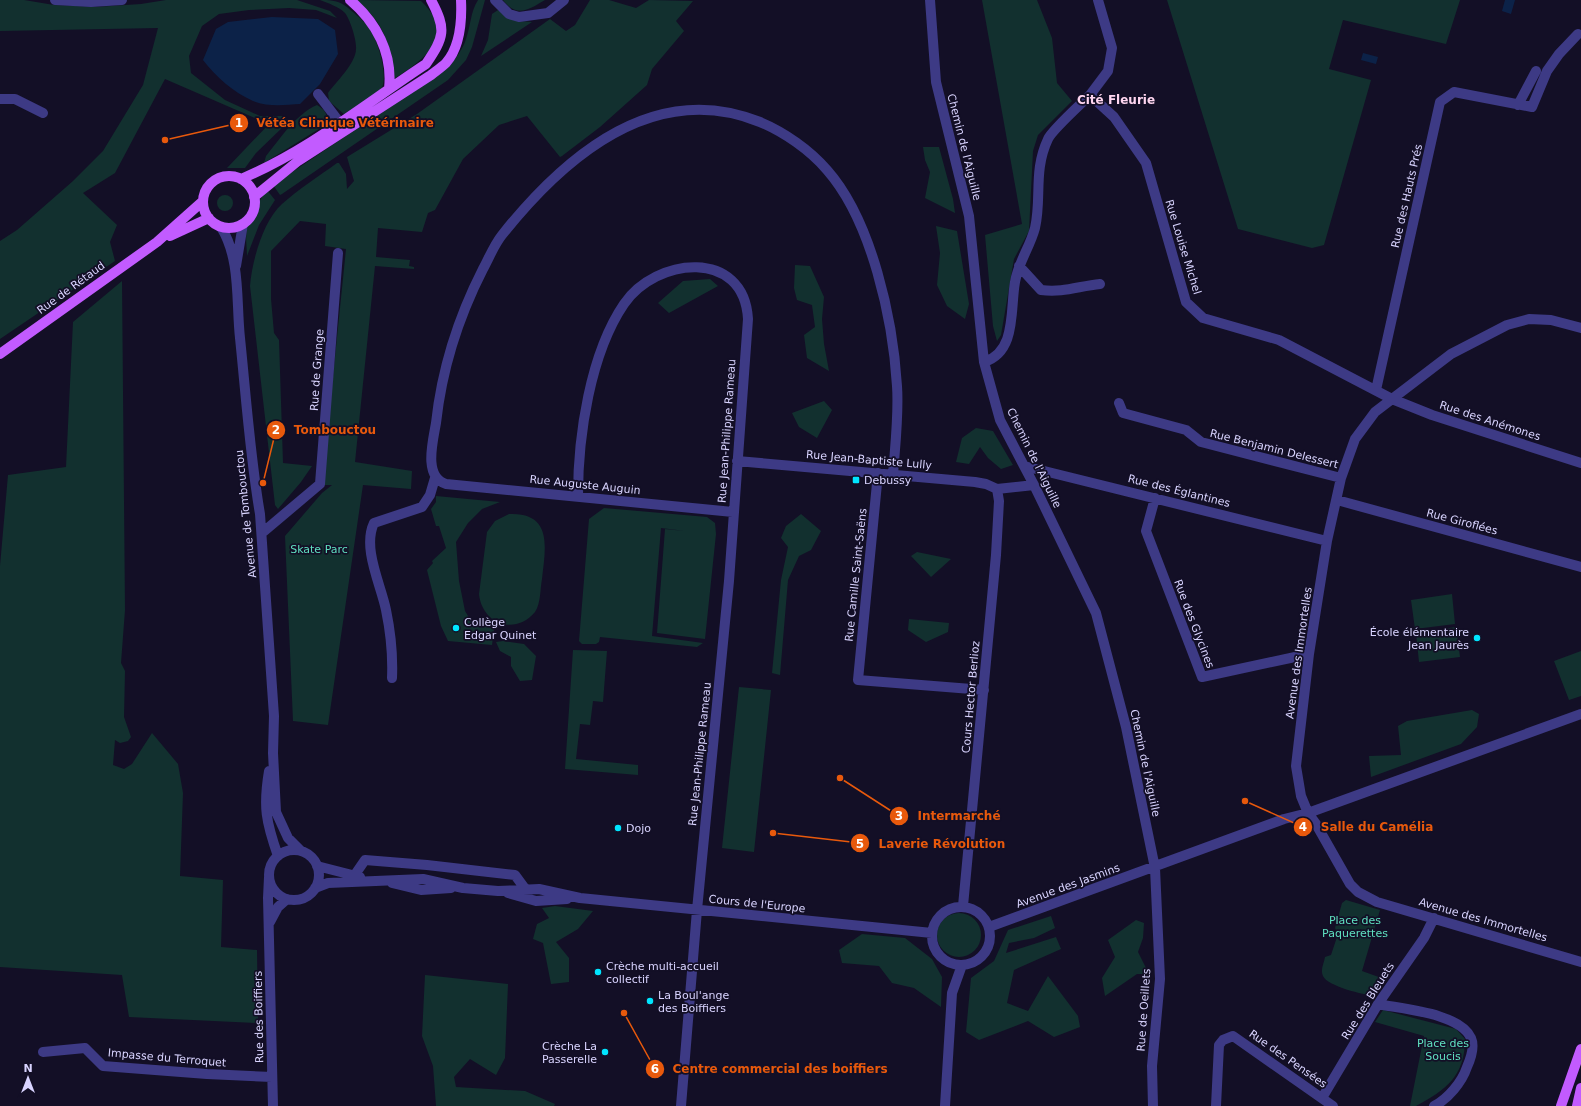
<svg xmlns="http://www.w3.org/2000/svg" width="1581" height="1106" viewBox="0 0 1581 1106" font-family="'DejaVu Sans',sans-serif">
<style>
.green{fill:#12302f}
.water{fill:#0c2248}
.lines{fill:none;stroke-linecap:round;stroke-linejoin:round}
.minor{stroke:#3d3a85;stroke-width:10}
.major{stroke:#c25bff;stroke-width:10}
.poi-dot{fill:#00e5ff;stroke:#130f26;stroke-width:1.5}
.labels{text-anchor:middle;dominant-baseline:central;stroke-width:3.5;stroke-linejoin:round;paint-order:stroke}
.street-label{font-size:11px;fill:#d9d4ff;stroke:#130f26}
.poi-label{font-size:11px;fill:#d9d4ff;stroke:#130f26;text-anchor:start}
.park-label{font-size:11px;fill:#5fe0c0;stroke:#130f26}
.neighbourhood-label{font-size:12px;font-weight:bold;fill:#ffd6f0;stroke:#130f26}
.leader{fill:none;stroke:#e8590c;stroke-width:1.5}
.callout-dot{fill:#e8590c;stroke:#130f26;stroke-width:1.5}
.mark-label{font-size:12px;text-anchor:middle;font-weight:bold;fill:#fff}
.callout-label{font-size:12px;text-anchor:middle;font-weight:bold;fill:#e8590c;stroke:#130f26;stroke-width:3.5;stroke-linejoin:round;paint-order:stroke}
</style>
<rect width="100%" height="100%" fill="#130f26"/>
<path class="green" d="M0,0H24L54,5L96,7L141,4L166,0H297L330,11L337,18L316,10L289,8L249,10L219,14L202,26L189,56L191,73L225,100L260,116H284L287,120L285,125L256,153L245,168H227L269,124L165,79L115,173L83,193L117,225L110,242L115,261L0,339V241L17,230L73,181L103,151L143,85L158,28L0,31Z
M320,0C329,0 336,0 344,5C349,8 366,23 369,27C378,42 390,77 380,92L345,115L329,101L328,93C336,82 356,63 356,49C357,41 350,19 345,13C339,7 328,3 320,0Z
M357,0L421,1C459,37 422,61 392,80C392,44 384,24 357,0Z
M478,0H485L472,47L466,60L448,80L282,194L280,195L273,185L450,66C456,57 463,49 466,39C471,25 470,13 478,0Z
M503,0H545C528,10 517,18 503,0Z
M590,0H609L636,8L649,0L693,1L676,21L684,31L652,69L647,85L600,127L562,156L560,157L527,116L499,125L463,159L435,210L428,213L422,232L378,228L376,257L410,260L409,266L414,267V269L375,266L355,462L412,471L411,489L363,485L328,725L293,721L285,536L322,493L332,485H322L346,249L325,246L326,224L300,221L271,251V299L274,333L279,340L283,463L312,466L301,482L278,509L275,505L250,286C252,261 263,221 282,204C299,189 319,176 337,163H339L346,174L347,189L354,181L347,157L417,114L550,19L566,31L575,25Z
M982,0H1037L1052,38L1057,83L1072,101L1038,135L1033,151L1029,231L1014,259L1001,335L997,341L993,326L985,235L1022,224Z
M1167,0H1460L1446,44L1343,20L1329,69L1371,80L1324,245L1312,248L1238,229Z
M498,10L520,21L532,22L481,56L488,40L492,14Z
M317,105C325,110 328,114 327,124L264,163L266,156C280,139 296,114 317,105Z
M923,147H939L953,199L955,213L925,198L930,172L925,160Z
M267,190L275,200L259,225L247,256C247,247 245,238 247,230C248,222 262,195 267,190Z
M217 203a8 8 0 1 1 16 0a8 8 0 1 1-16 0Z
M936,226L957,231L969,304L965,319L947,306L937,285L940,253Z
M795,265L810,266L824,297L822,319L824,344L829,371L807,358L804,335L815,327L812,305L797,300L794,288Z
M710,279L718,286L669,313L658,303L683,281Z
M122,281L125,610L121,663L125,671L124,717L131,737L128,741L120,743L115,740L113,765L124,769L132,764L152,733L178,764L183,793L180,876L223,880L221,947L257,950L258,1023L129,1017L122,975L0,967V566L8,475L66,467L73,322Z
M824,401L832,410L817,438L799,427L792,413Z
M976,428L993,431L1013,465L1001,469L988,458L980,447L969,464L956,462L962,438Z
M436,496L500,502L482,509L468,523L456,542L459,581L465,611L471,621L494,629L492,645L448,641L441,626L427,570L433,563L432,561L446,548L439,526H436L431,509L436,502Z
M604,508L707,517L715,523L716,534L705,639L657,633L665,529L685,531L661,528L652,636L703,643L697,647L600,637L599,642L596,644H582L579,641L589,519Z
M509,514C554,512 545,550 542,579C540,589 541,603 535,612C515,636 482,624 479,594L487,532L495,521Z
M801,514L821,531L811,550L799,556L788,580L780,675L772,673L781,580L788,547L781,538L786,526Z
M917,552L951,559L931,577L911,556Z
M1452,594L1455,624L1415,629L1411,600Z
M909,619L949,623L948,632L926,642L908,630Z
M1456,627L1460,657L1419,662L1416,633Z
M503,641L524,644L536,656L532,680L520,681L511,666V657L500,651L496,642Z
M573,650L607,651L603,702L593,701L590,725L580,724L576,759L638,765V775L565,769Z
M1581,651V696L1569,700L1554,661Z
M739,687L771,690L754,852L722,848Z
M1472,710L1479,714L1477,727L1461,744L1371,777L1369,756L1401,755L1398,726L1407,721Z
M1346,900L1380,910L1362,971L1387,980L1375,996C1364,995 1327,986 1323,976C1320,970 1324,963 1325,957L1331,955L1338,934L1335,928L1342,903Z
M555,906L593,911L578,929L556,942L569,958V982L551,984L543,943L533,939L537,924L549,918L542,908Z
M937 935a22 22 0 1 1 44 0a22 22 0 1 1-44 0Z
M1051,916L1055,928L1034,938L1009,943L1006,953L1056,937L1061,949L1014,970L1007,1003L1028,1011L1048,976L1078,1016L1080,1027L1054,1037L1028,1021L979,1040L966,1032L971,978L994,961L1008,930Z
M1136,920L1144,923L1143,938L1138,952L1149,974H1137L1105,996L1102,978L1115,957L1108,940Z
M862,934L905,938L932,959L942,977L941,1007L914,988L892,983L879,966L842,963L839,950Z
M425,975L508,984L505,1058L496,1075L470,1059L454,1077L456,1087L525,1091L555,1104L554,1106H436L433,1066L422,1036Z
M1383,1010L1456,1029L1465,1039C1465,1076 1446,1090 1416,1106H1410L1424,1036L1375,1022Z"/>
<path class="water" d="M1505,0H1515L1511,14L1502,11Z
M272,17L318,19L335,30L338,54L320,84L300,104C285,105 267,107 253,101C233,92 216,77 203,60L216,29L228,22Z
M1363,53L1378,57L1376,64L1361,60Z"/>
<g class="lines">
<path class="minor" d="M55,0L91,2L122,0
M495,0L509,14L519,17L548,13L564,0
M930,0L936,82L969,216L984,362L1000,420L1034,485L1096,613L1126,727L1155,868L1160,979L1152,1066L1153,1106
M1098,0L1112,48L1108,71L1090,95L1114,117L1146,163L1186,302L1203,318L1279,340L1392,399L1432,415L1581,463
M318,94L340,123
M0,99H15L43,113
M1518,105L1536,71
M221,227C241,259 236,302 240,338C246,396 250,456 260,514L274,716L273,753L276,812L288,838L301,851
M236,266L243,224
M1019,266L1041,290C1063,293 1079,286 1100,284
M1581,328L1551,320L1529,319L1507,325L1451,354L1375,412L1355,439L1341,478L1327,541L1309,654L1296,766L1301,796L1308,813L1316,824L1350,884L1358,892L1377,902L1581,962
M984,362C1017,352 1010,309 1015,282C1018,263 1030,247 1035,228C1042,197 1033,171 1048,139C1052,130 1081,104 1090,95
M1376,390L1440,102L1454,92L1532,107L1547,71L1559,54L1578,34
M1119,403L1123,413L1186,430L1201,442L1341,478
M737,461L975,482L986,484L997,489
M1024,466L1327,541
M878,473L858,680L984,690
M997,489L1034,485
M578,496C578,436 590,354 624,304C656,257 744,248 748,319L729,581L697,910L681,1106
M1155,498L1146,531L1202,677L1309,654
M1337,500L1581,567
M733,512L446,484C423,477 433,441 436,423C442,368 458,318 483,269C489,258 494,245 502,235C564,157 654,79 760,122C784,132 810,150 827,170C872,221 893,320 897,386C899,415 895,446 893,475
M262,533L320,484L338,253
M392,678C393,654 391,634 386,610C381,585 362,548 374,523L422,507L430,495L435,478
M269,771C263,807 266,822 278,856
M269 875a25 25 0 1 1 50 0a25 25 0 1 1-50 0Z
M317,866L360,877
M354,876L365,860L427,865L515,875L526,890
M269,877L268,898L273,1106
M392,883L421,890L451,888
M315,888L328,883L423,879L463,888L498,891L539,889L580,898L932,933
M508,893L536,901L567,899
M963,906L996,555L999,501L997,489
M932 936a29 29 0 1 1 58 0a29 29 0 1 1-58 0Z
M270,922L278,907L287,899
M989,927L1284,819L1308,813L1581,714
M1378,1004C1402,1009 1460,1013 1471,1038C1475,1047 1471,1058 1467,1067C1462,1082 1448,1099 1434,1106
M43,1052L85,1048L103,1066L207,1074L272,1077
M1322,1098L1378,1004L1424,938L1434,918
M945,1106L952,993L962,965
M1216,1106L1219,1045L1223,1040L1233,1036L1333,1106"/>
<path class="major" d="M350,0C376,22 393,53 389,89
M203 202a26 26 0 1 1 52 0a26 26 0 1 1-52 0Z
M241,179C308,151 365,104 426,64C444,37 447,30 431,0
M254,197L298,161L431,75C436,71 442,67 446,63C460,47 462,21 461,0
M170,236L209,218
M0,354L157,242L203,201
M1561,1106L1581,1049
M1577,1106L1581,1088"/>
</g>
<g class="poi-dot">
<rect x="852" y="476" width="8" height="8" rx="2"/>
<circle cx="456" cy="628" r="4"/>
<circle cx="1477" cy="638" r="4"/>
<circle cx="618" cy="828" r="4"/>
<circle cx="598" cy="972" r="4"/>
<circle cx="650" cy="1001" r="4"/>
<circle cx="605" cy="1052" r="4"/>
</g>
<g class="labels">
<g class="street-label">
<text transform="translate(964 147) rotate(76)">Chemin de l'Aiguille</text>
<text transform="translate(1407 196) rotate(-77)">Rue des Hauts Prés</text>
<text transform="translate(1183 247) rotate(73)">Rue Louise Michel</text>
<text transform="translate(71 288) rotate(-36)">Rue de Rétaud</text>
<text transform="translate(317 370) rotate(-86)">Rue de Grange</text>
<text transform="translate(1490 421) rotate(18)">Rue des Anémones</text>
<text transform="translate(727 431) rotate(-86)">Rue Jean-Philippe Rameau</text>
<text transform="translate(1274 449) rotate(14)">Rue Benjamin Delessert</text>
<text transform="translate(1034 458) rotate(64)">Chemin de l'Aiguille</text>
<text transform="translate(869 460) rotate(5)">Rue Jean-Baptiste Lully</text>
<text transform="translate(585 485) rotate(6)">Rue Auguste Auguin</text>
<text transform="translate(1179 491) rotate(14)">Rue des Églantines</text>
<text transform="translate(246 514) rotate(-96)">Avenue de Tombouctou</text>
<text transform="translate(1462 522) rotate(15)">Rue Giroflées</text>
<text transform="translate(856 575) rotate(-84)">Rue Camille Saint-Saëns</text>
<text transform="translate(1194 624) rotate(69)">Rue des Glycines</text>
<text transform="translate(1299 653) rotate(-82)">Avenue des Immortelles</text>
<text transform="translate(971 697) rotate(-85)">Cours Hector Berlioz</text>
<text transform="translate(700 754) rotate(-84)">Rue Jean-Philippe Rameau</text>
<text transform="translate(1145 763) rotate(78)">Chemin de l'Aiguille</text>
<text transform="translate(1068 886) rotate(-20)">Avenue des Jasmins</text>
<text transform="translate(757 904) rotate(6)">Cours de l'Europe</text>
<text transform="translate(1483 920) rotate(16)">Avenue des Immortelles</text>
<text transform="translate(1368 1001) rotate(-58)">Rue des Bleuets</text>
<text transform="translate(1144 1010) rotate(-86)">Rue de Oeillets</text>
<text transform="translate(259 1017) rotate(-91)">Rue des Boiffiers</text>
<text transform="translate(167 1058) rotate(5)">Impasse du Terroquet</text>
<text transform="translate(1288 1059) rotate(35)">Rue des Pensées</text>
</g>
<g class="poi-label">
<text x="864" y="480">Debussy</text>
<text x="464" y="622">Collège<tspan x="464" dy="13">Edgar Quinet</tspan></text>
<text x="1469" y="632" text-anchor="end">École élémentaire<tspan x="1469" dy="13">Jean Jaurès</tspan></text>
<text x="626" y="828">Dojo</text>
<text x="606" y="966">Crèche multi-accueil<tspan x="606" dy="13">collectif</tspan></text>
<text x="658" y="995">La Boul'ange<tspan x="658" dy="13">des Boiffiers</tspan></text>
<text x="597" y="1046" text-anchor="end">Crèche La<tspan x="597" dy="13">Passerelle</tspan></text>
</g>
<g class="park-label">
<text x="319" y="549">Skate Parc</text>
<text x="1355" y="920">Place des<tspan x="1355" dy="13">Paquerettes</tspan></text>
<text x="1443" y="1043">Place des<tspan x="1443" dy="13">Soucis</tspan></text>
</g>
<g class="neighbourhood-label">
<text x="1116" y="100">Cité Fleurie</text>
</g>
</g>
<path class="leader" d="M165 140L239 123M263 483L276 430M840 778L899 816M1245 801L1303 827M773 833L860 843M624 1013L655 1069"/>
<g class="callout-dot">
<circle cx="165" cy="140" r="4"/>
<circle cx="263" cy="483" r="4"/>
<circle cx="840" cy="778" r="4"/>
<circle cx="1245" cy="801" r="4"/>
<circle cx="773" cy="833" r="4"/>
<circle cx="624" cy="1013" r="4"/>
<circle cx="239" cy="123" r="10"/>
<circle cx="276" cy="430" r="10"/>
<circle cx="899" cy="816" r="10"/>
<circle cx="1303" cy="827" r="10"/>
<circle cx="860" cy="843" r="10"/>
<circle cx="655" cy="1069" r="10"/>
</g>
<g class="mark-label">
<text x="239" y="127">1</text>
<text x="276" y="434">2</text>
<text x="899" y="820">3</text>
<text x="1303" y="831">4</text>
<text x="860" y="848">5</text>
<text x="655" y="1073">6</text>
</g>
<g class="callout-label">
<text x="345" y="127">Vétéa Clinique Vétérinaire</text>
<text x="335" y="434">Tombouctou</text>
<text x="959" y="820">Intermarché</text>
<text x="1377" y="831">Salle du Camélia</text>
<text x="942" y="848">Laverie Révolution</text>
<text x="780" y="1073">Centre commercial des boiffiers</text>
</g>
<g transform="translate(28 1078)" stroke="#130f26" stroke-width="3" paint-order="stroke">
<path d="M0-3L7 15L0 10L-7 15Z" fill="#d9d4ff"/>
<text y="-6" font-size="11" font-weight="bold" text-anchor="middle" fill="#d9d4ff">N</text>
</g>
</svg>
